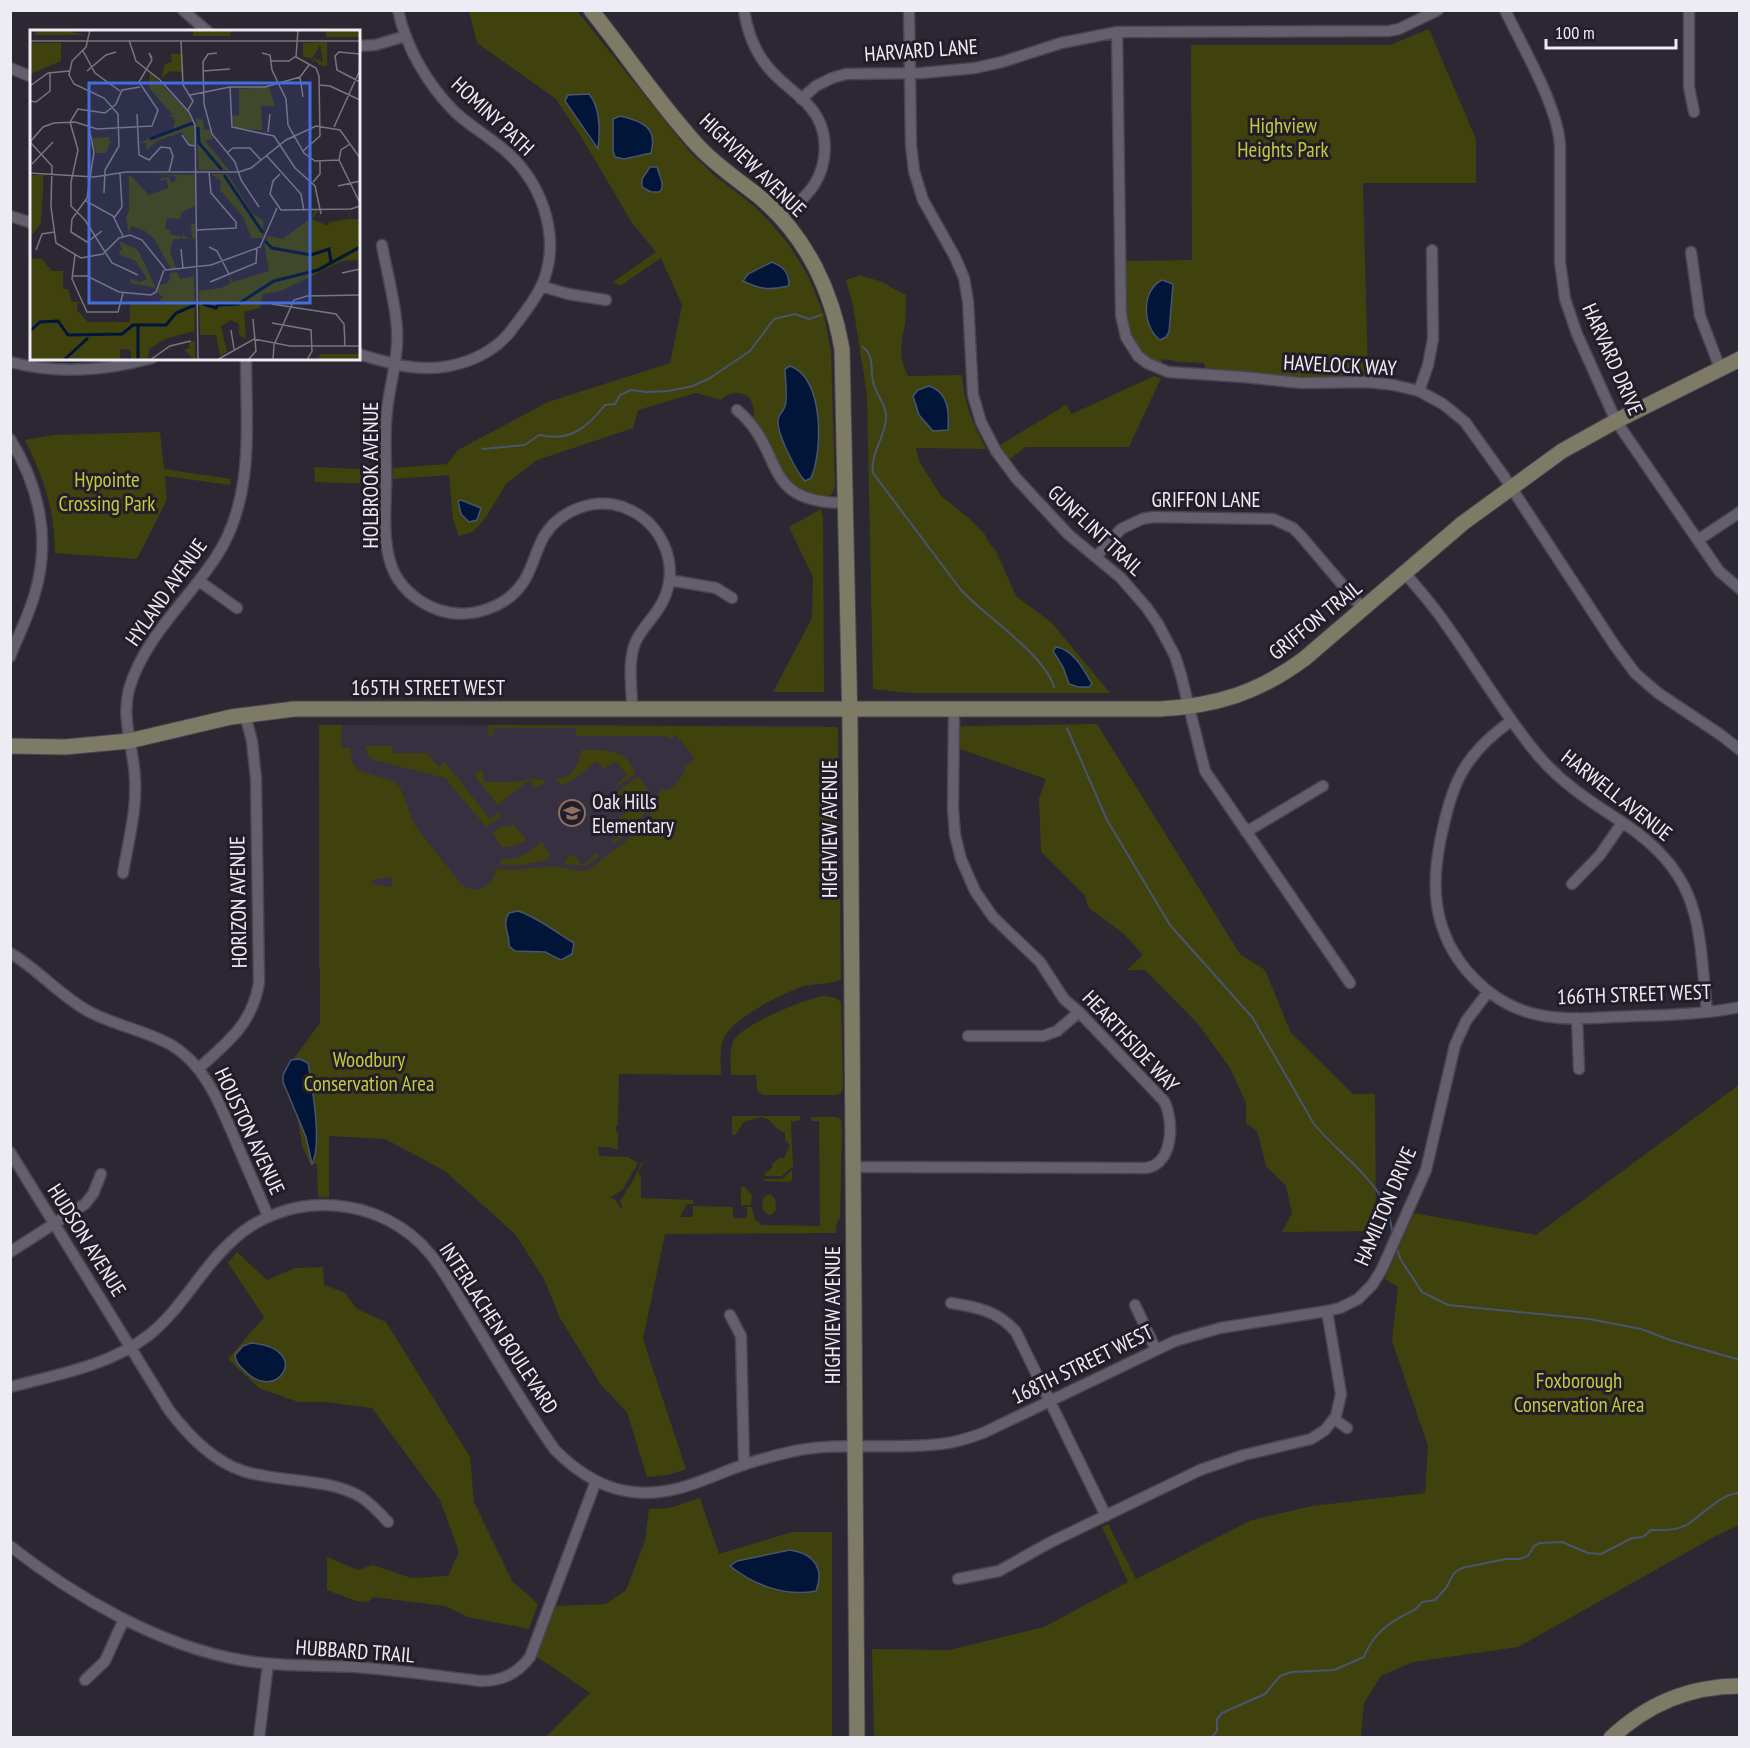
<svg xmlns="http://www.w3.org/2000/svg" width="1750" height="1748" viewBox="0 0 1750 1748" font-family="'PT Sans Narrow',sans-serif">
<style>
.built{fill:#363041}
.green{fill:#3f420d;fill-rule:evenodd}
.water{fill:#001538;stroke:#475570;stroke-width:1.5}
.lines{fill:none;stroke-linecap:round;stroke-linejoin:round}
.stream{stroke:#475570;stroke-width:2}
.street-casing{stroke:#48454e;stroke-width:13}
.secondary-casing{stroke:#48454e;stroke-width:17}
.street{stroke:#645f6d;stroke-width:10}
.secondary{stroke:#7d7b65;stroke-width:15}
.labels{text-anchor:middle;dominant-baseline:central;stroke-width:6;stroke-linejoin:round;paint-order:stroke}
.street-label{font-size:21px;fill:#edebf3;stroke:#221e29}
.park-label{font-size:21px;fill:#c3ca3a;stroke:#221e29}
.poi-label{font-size:21px;fill:#edebf3;stroke:#221e29;text-anchor:start}
.inset-river{fill:none;stroke:#001538;stroke-width:3}
.inset-road{fill:none;stroke:#797580;stroke-width:1.5}
.view{fill:#476ddd;fill-opacity:0.15;stroke:#476ddd;stroke-width:3}
.inset-edge{fill:none;stroke:#edebf3;stroke-width:3}
</style>
<rect width="100%" height="100%" fill="#2b2733"/>
<path class="built" d="M319,725L824,726L827,970L319,969Z"/>
<path class="green" d="M469,11H577L690,152L714,175L754,206L770,222L790,246L808,276L824,315L831,351L835,488L831,495C823,498 817,496 808,493C781,483 777,460 766,437C763,430 757,424 753,417L754,409L750,398C740,391 730,391 721,400L696,393L638,410L633,428L537,460L506,484L486,517L473,532L459,536L453,520L449,475L393,479V468L447,464L458,450L548,402L670,363L682,305L661,258L620,286L613,282L656,252L632,223L585,143L556,99L477,43ZM565,101L599,138L598,149L592,143ZM613,119L638,157L624,159L615,156L613,151ZM646,174L662,182V189L659,192L642,179ZM797,368C823,398 818,434 814,470L779,415L786,405L785,391Z
M1429,29L1476,139V183H1363L1368,375L1316,378L1205,369L1204,363L1179,362L1164,359L1159,363C1119,344 1126,298 1126,261L1192,260L1191,45H1390Z
M861,275C867,278 874,279 880,281C888,285 897,291 906,295C906,305 906,315 905,324C901,345 898,356 908,376L962,375C964,404 973,424 986,449L916,448L919,461L941,496L970,519L984,533L989,543L996,551L1016,596L1052,623L1110,693H910L873,689L867,395L853,306L846,280ZM1056,647L1064,648L1085,670L1091,684L1067,677L1063,667L1053,651Z
M1154,376L1161,378L1129,447H1026L1008,460L1000,445L1066,405L1072,414Z
M160,432L164,469L231,479L230,485L165,476L167,499L137,559L55,553C54,507 45,482 25,440L54,435Z
M314,467L380,470V484L315,482Z
M821,509L823,520L824,692H773L812,618L813,577L789,527Z
M1097,724L1240,954L1265,970L1291,1033L1353,1094H1375L1376,1231L1282,1232L1292,1213L1286,1186L1266,1166L1257,1131L1246,1123V1103L1230,1068L1198,1024L1145,970H1127L1143,955L1124,934L1089,908L1084,895L1041,852L1039,798L1046,779L960,749V727L964,726Z
M319,725H342L341,748H350L352,762L359,771L393,781L400,787L415,826L461,884C476,896 493,887 496,869L513,870L553,866L582,871L589,870C606,855 628,842 643,825C654,815 651,798 663,789L667,791C676,784 683,779 685,767L695,759L676,735L670,739L664,736H576V728H494L492,737L488,734L489,725L838,727L841,979C831,985 817,983 805,986C784,992 733,1018 724,1038C719,1049 721,1063 721,1075L619,1074L618,1125L616,1126V1132L618,1133V1150L608,1147H598L599,1156L628,1157L638,1163L623,1189L610,1198L615,1199L621,1209L622,1206L620,1201L634,1179L641,1163H643L638,1172L641,1178V1198L693,1200V1204H687L680,1217H693V1206L733,1207V1218H747V1207H752L755,1220L762,1225L820,1226L819,1121H811V1117H836L841,1119L842,1132L840,1218L836,1225V1233L665,1234L643,1339L686,1469L668,1475L647,1477L627,1412L601,1385L560,1318L544,1279L515,1234L445,1171L385,1139L329,1136V1197H318L317,1164H310L302,1145L289,1065L320,1023ZM392,877V887L371,884L373,880ZM543,922L549,929L574,943L552,957C538,947 521,956 509,946V936Z
M365,746H392L393,753H427L439,767L445,762L490,819L499,812L501,816L486,827L445,778L374,760L368,756Z
M582,750C606,750 626,747 635,774L617,787L616,785L627,775L616,761L604,769L597,761L574,779L562,785L556,780C575,775 576,767 582,750Z
M478,771H483L484,782H517L531,778L543,780L545,783L536,788L529,780L498,805L476,778L475,774Z
M637,777H639L651,794C647,818 632,829 614,844L612,841L627,829L619,818L628,810L615,794Z
M513,824L525,838V842L508,847L501,846L492,833L502,825L507,827Z
M542,842L550,854L548,860L523,865H500L501,859C519,861 528,853 542,842Z
M597,853L600,856L585,866L567,864L564,861L573,854L582,865Z
M825,996L836,998L841,1002L843,1087L841,1093L836,1095H762L757,1090L756,1075H731C731,1065 729,1052 733,1042C740,1025 806,998 825,996Z
M1739,1085V1525L1716,1536L1518,1647L1413,1662L1381,1676L1364,1703L1361,1737H874L872,1649L949,1650L1044,1627L1128,1582L1102,1527L1108,1524L1136,1579L1252,1520L1312,1506L1425,1493L1428,1446L1392,1341L1398,1287L1385,1279L1414,1213L1536,1235Z
M735,1116H800V1120L791,1122L793,1166L782,1176H765L764,1174L772,1168L773,1163L780,1158H784L790,1145L785,1140V1133L776,1128L769,1120L761,1117L744,1122L736,1134L732,1135V1117Z
M792,1170V1180L789,1182L763,1181L765,1179H782Z
M744,1186L752,1195L751,1205H741V1187Z
M770,1194L775,1198L776,1209L773,1214L769,1215L763,1211L762,1201L765,1196Z
M237,1252L267,1280L295,1268L323,1267L324,1285L344,1292L357,1309L386,1322L470,1457L474,1502L512,1581L538,1604L529,1629L468,1617L445,1606L373,1597L368,1602L356,1601L327,1590V1557L358,1570L373,1565L411,1578L448,1576L459,1552L440,1500L372,1408L325,1402H298L259,1388L228,1359L264,1317L228,1263Z
M700,1498L719,1554L792,1532H832V1737H546L590,1693L536,1656L556,1606L606,1604L626,1590L645,1541L649,1509L669,1508Z"/>
<path class="water" d="M589,94C601,108 600,131 598,149L565,101L568,95Z
M620,116C642,121 658,127 651,153L624,159L615,157L613,151V119Z
M650,167H657L662,182V189L659,192H651L642,187V179Z
M772,262C784,267 789,272 789,286C770,290 761,290 743,281L748,274Z
M1162,280L1173,284L1169,332L1166,337L1160,340C1142,327 1141,290 1162,280Z
M790,366C824,377 823,451 811,478L805,481C796,471 778,436 778,422C777,415 783,413 785,406C788,400 785,377 785,369Z
M929,386C949,392 949,413 948,430L933,431L919,415L913,396L918,390Z
M461,500L481,508L477,520L469,522L461,514L458,501Z
M1056,647C1073,649 1084,670 1092,684L1089,687H1078L1069,684L1063,667L1053,651Z
M518,911C539,918 555,932 574,943L572,954L561,960L545,952L515,951L509,946C510,933 501,924 509,913Z
M300,1059L308,1063C312,1085 322,1145 312,1164L306,1137L283,1082V1075L291,1060Z
M251,1343C314,1348 277,1406 244,1370C239,1365 236,1363 235,1355L243,1346Z
M790,1550C813,1553 825,1568 816,1591C785,1597 754,1585 730,1566L737,1561Z"/>
<g class="lines">
<path class="stream" d="M863,347C875,357 870,368 873,381C875,394 888,406 886,420C884,438 870,455 873,473L961,590C985,616 1045,655 1054,687
M482,449L525,445L539,435C570,442 587,428 605,405L615,404L620,395L631,390L647,392L668,391L693,386L710,378L750,351L774,319L795,314L809,319L821,315
M1067,728L1107,820L1170,925L1252,1017L1314,1124C1334,1149 1375,1178 1387,1208C1390,1216 1391,1226 1393,1235
M1397,1250L1401,1260L1422,1292L1448,1305L1589,1319L1641,1329L1670,1340L1740,1360
M1211,1738L1217,1731V1719L1222,1713L1265,1694L1280,1676L1292,1672L1334,1670L1364,1657C1370,1640 1384,1626 1399,1618C1410,1611 1414,1613 1422,1602L1435,1600L1446,1588L1454,1573L1462,1568L1506,1559H1520L1528,1556L1534,1546L1540,1543L1562,1542L1588,1553L1601,1554L1632,1538L1643,1537L1651,1530C1664,1530 1677,1531 1688,1524C1702,1515 1723,1492 1740,1493"/>
<defs>
<path id="street" d="M183,10L208,32
M744,10C747,30 754,50 767,66C779,82 797,92 810,107C829,129 829,161 814,185C806,198 792,208 781,218
M909,10L911,145L914,171L923,200L955,257L964,278L968,301L973,395L981,422L996,451L1016,478L1069,535L1121,578L1147,608L1158,624L1175,656L1181,675L1205,771L1350,983
M1505,10C1523,48 1558,106 1560,146V262L1565,299L1577,334L1616,421L1719,571L1740,589
M1689,10V87L1694,112
M1117,32L1121,315L1126,337L1138,356L1147,363L1168,372L1244,377L1301,383L1368,382L1394,385L1419,391L1443,404L1465,422L1503,475L1615,646L1635,673L1658,693L1721,735L1740,750
M358,46L375,45L406,36
M10,68L32,77
M801,99L816,86L832,78L846,74L922,73L975,68L1002,62L1061,43L1117,32L1389,31L1399,29L1438,10
M10,216L32,223
M382,245C387,274 399,315 397,344C396,367 389,389 387,411C384,434 386,457 386,479C386,508 381,547 395,574C404,591 421,604 439,610C469,620 507,608 524,581C533,567 536,550 544,536C560,510 595,497 623,507C661,521 680,562 664,599C657,615 643,626 636,641C627,661 632,687 632,708
M1691,252L1700,316L1720,368
M541,286L568,294L606,300
M358,354C376,359 394,365 411,367C448,372 491,359 513,328C523,315 534,301 541,287C562,241 544,187 509,154C493,139 472,128 455,112C428,85 406,48 398,10
M10,362C57,374 106,371 152,358
M1419,391L1428,365L1433,339L1432,250
M737,410C787,452 758,503 846,503
M10,439C39,486 51,539 35,593C29,615 18,636 10,657
M1698,540L1740,512
M1096,557L1121,529L1142,519L1153,517L1273,519L1293,528L1301,536L1363,609
M1405,573C1418,589 1433,605 1445,623C1476,666 1503,713 1537,754C1561,783 1591,802 1622,822C1703,876 1698,924 1707,1012
M669,580L716,588L732,598
M199,581L237,608
M1511,721C1462,756 1452,784 1440,842C1436,863 1434,884 1437,905C1445,960 1490,1007 1544,1016C1574,1021 1605,1017 1635,1016C1670,1015 1705,1014 1740,1007
M1246,832L1323,786
M123,873C128,842 137,811 135,779C134,749 121,720 129,689C144,638 187,601 216,557C255,498 246,426 246,358
M1572,884L1600,855L1622,823
M10,953C38,969 59,995 88,1011C115,1026 146,1030 173,1046C208,1068 221,1108 237,1144C247,1168 258,1192 268,1216
M1577,1018L1579,1069
M968,1036H1043L1057,1031L1079,1012
M199,1068C228,1042 252,1024 259,983L256,779L252,741L245,715
M10,1152L169,1410C188,1435 212,1461 243,1471C281,1483 326,1477 361,1497C371,1504 380,1513 388,1522
M852,1167L1146,1168C1174,1164 1174,1120 1164,1101L1079,1012L1064,999L1040,962L993,917L975,891L961,859L955,835L953,809L954,709
M10,1252L85,1204L93,1194L101,1174
M951,1303C977,1307 998,1311 1016,1332L1106,1516
M1135,1305L1156,1350
M730,1315L741,1336L744,1465
M10,1387C59,1374 109,1366 149,1335C183,1308 201,1268 233,1240C289,1188 383,1195 431,1255C445,1272 456,1293 468,1312C496,1358 523,1405 555,1450C576,1471 602,1489 633,1492C668,1496 697,1483 729,1470C750,1462 772,1456 794,1451C845,1441 897,1451 948,1443C960,1441 972,1437 983,1433L1175,1341L1220,1328L1327,1311L1340,1308L1358,1299L1372,1285L1381,1271L1426,1170L1455,1045L1466,1021L1488,992
M1334,1419L1347,1428
M10,1546C75,1597 160,1646 241,1660C281,1667 315,1665 355,1667C397,1670 439,1676 481,1681C502,1681 517,1674 530,1657L596,1481
M958,1579L999,1571L1049,1543L1200,1470L1244,1455L1311,1439L1325,1430L1336,1416L1341,1394L1327,1311
M85,1680L105,1661L124,1619
M259,1738L268,1664"/>
<path id="secondary" d="M591,10C627,55 660,105 699,147C718,167 741,182 762,199C807,238 832,292 842,349L850,724L857,1738
M10,746L65,747L129,741L231,717L294,709H1159C1216,706 1258,693 1304,659L1463,523L1562,451L1616,421L1740,359
M1611,1738C1647,1704 1690,1686 1740,1686"/>
</defs>
<use href="#street" class="street-casing"/>
<use href="#secondary" class="secondary-casing"/>
<use href="#street" class="street"/>
<use href="#secondary" class="secondary"/>
</g>
<defs>
<symbol id="school-ring" viewBox="-11 -11 22 22"><circle r="9.5" fill="#221e29" stroke="#8d6e63" stroke-width="1.5"/><path d="M0-5L7-2L0 1L-7-2ZM-4 1L0 2.5L4 1V4Q0 6-4 4Z" fill="#8d6e63"/></symbol>
</defs>
<g fill-rule="evenodd">
<use href="#school-ring" x="557" y="798" width="30" height="30"/>
</g>
<g class="labels">
<g class="street-label">
<text transform="translate(921 50) rotate(-4)">HARVARD LANE</text>
<text transform="translate(493 116) rotate(43)">HOMINY PATH</text>
<text transform="translate(753 165) rotate(44)">HIGHVIEW AVENUE</text>
<text transform="translate(1613 359) rotate(66)">HARVARD DRIVE</text>
<text transform="translate(1340 365) rotate(3)">HAVELOCK WAY</text>
<text transform="translate(370 475) rotate(-90)">HOLBROOK AVENUE</text>
<text x="1206" y="499">GRIFFON LANE</text>
<text transform="translate(1096 530) rotate(43)">GUNFLINT TRAIL</text>
<text transform="translate(166 592) rotate(-55)">HYLAND AVENUE</text>
<text transform="translate(1315 620) rotate(-39)">GRIFFON TRAIL</text>
<text x="428" y="687">165TH STREET WEST</text>
<text transform="translate(1617 795) rotate(38)">HARWELL AVENUE</text>
<text transform="translate(829 829) rotate(-90)">HIGHVIEW AVENUE</text>
<text transform="translate(238 902) rotate(-91)">HORIZON AVENUE</text>
<text transform="translate(1634 994) rotate(-2)">166TH STREET WEST</text>
<text transform="translate(1131 1041) rotate(47)">HEARTHSIDE WAY</text>
<text transform="translate(250 1131) rotate(65)">HOUSTON AVENUE</text>
<text transform="translate(1385 1206) rotate(-67)">HAMILTON DRIVE</text>
<text transform="translate(87 1240) rotate(58)">HUDSON AVENUE</text>
<text transform="translate(832 1315) rotate(-90)">HIGHVIEW AVENUE</text>
<text transform="translate(499 1328) rotate(57)">INTERLACHEN BOULEVARD</text>
<text transform="translate(1082 1364) rotate(-26)">168TH STREET WEST</text>
<text transform="translate(355 1651) rotate(4)">HUBBARD TRAIL</text>
</g>
<g class="park-label">
<text x="1283" y="125">Highview<tspan x="1283" dy="24">Heights Park</tspan></text>
<text x="107" y="479">Hypointe<tspan x="107" dy="24">Crossing Park</tspan></text>
<text x="369" y="1059">Woodbury<tspan x="369" dy="24">Conservation Area</tspan></text>
<text x="1579" y="1380">Foxborough<tspan x="1579" dy="24">Conservation Area</tspan></text>
</g>
<g class="poi-label">
<text x="592" y="801">Oak Hills<tspan x="592" dy="24">Elementary</tspan></text>
</g>
</g>
<g transform="translate(30 30)">
<rect width="330" height="330" fill="#2b2733"/>
<path d="M8,0H31L56,5H4ZM163,0H201L200,6H163ZM296,0H330V7H296ZM297,12V36L289,35L285,30L281,34L284,28L293,32L290,15L280,33L282,28L273,27V13ZM0,13H31V31L0,44ZM141,24H151L154,42L140,41L131,49L135,34L142,32ZM120,43L158,82L164,97V114L160,115L152,102L127,111L117,120L116,113H109L143,99L145,91L142,86L136,88L142,84L119,58ZM239,57L245,76H231L232,100L205,99L201,86L209,85V59ZM166,88L173,90L174,100H180L183,109L175,111L199,140H169ZM79,107L80,112L88,114L80,113L76,123H66L62,108ZM99,144L119,165L138,158L137,149L129,151L132,148L138,147L142,153L147,149L144,146L121,144L165,145V176L152,182L150,189L137,188L135,198L140,200V204L153,207V202L155,207L162,208L161,194H165V208L143,209L140,222L146,238L141,239L124,209L115,201L101,196L99,204L96,187L99,182ZM181,144H198L222,183L233,191V208H221L214,188L190,160L191,151ZM0,145H13V162L11,193L0,208ZM285,180H288L282,189L298,196L299,192L319,189V180L320,189H330V230L312,231L251,261L233,264L230,278L214,282L216,309L209,305V294L201,290L191,296L197,322L190,326L186,305H170L169,261L191,258L201,253L199,245L203,252L239,241L234,214L238,206L253,209L281,188ZM89,211L108,220L126,258L100,253V249L111,252L117,249L106,231L88,224L92,219ZM0,228L12,229L22,241H33V259H38L42,272H52L47,274V280L58,292H100V274H126L133,267L127,262L129,255L138,253L141,243L147,242L150,249L164,246L165,330L154,320L159,318V312L165,311L164,301L135,309L119,319L118,330H101V320L90,319V330H0ZM290,324H330V330H287Z" fill="#3f420d"/>
<path class="inset-river" d="M168,97L169,113L192,140M120,109L163,93M194,145L233,203M235,211L242,218L281,225L299,219L301,232M173,274L186,278L188,275L208,274L244,251L288,240L330,217M108,296V330M0,301L10,292L28,291L38,305L92,304L103,295H136L146,283L165,275M34,330L58,308"/>
<path class="inset-road" d="M60,0L56,17L42,31L39,45L44,54L74,68L88,84L89,116L75,140L74,163M268,0L266,27L286,38L289,46L290,106L273,121M99,10L106,31L130,50L159,82L165,95L168,330M0,11H330M151,11L153,55L163,71L158,80M53,21L65,43L90,61M187,23L178,24L173,32L174,74L182,104L205,132L211,150L229,177M232,23L240,25L242,40L256,69L258,95L274,123L285,131L309,130M330,24L309,22L305,26L307,40L330,52M241,31H259L266,26M57,41L76,25L86,22M173,41L200,39M270,47L273,67M289,55L300,56L330,70M0,56L18,43L39,41M200,57L202,97L244,106L265,138L285,156L291,184M160,65L200,57H235L270,47L279,35M0,71L6,72L20,61V42M107,84L109,125L119,130L131,117L140,118L143,126L139,142M304,97L330,40M59,98L64,122L57,168L42,189L41,202L57,212L72,201M238,102L240,84M152,105L159,115L166,116M0,112L22,136L21,177L26,213L51,228L73,224L89,208L100,205L112,210L136,240L181,235L230,217L247,178M0,112L13,97L24,93L45,92L67,99L122,96L128,80L109,52L122,30L119,23L122,28M320,114L311,120L309,130L330,173M197,123L203,118H220L231,130M236,125L271,164L274,181M2,134L23,112M0,143L64,147L96,142H209L221,138L256,110L286,96L310,100L330,128M250,144L243,151L240,164L251,180L321,179L330,176M283,152L290,144V131M308,156L330,151M56,171L83,186L93,206M84,188L92,177L90,143M167,200L206,198V192L181,163L179,142M179,217L187,221L199,244M151,219L153,238M6,220L12,204L24,202M45,225L42,249L57,282H88L93,263M312,243L330,239M108,245L82,233L55,190L41,176V152L48,120L40,92L48,79L75,83L86,74L92,60L110,57M42,246H57L89,262L121,265L126,262L134,240M180,252L226,233L227,218M242,274L306,284L314,294L315,316M242,293L281,300L282,321L277,330M201,300L204,319M120,330L140,316L161,311M187,330L224,309L260,316H330M218,330L226,321L223,289M243,330L244,315L264,270L277,266L330,265"/>
<path class="view" d="M59,53H280V273H59Z"/>
<rect width="330" height="330" class="inset-edge"/>
</g>
<rect width="1750" height="1748" fill="none" stroke="#edebf3" stroke-width="24"/>
<path d="M1546 39v9h130v-9" fill="none" stroke="#edebf3" stroke-width="3"/>
<text x="1555" y="39" font-size="18" fill="#edebf3" stroke="#221e29" stroke-width="4.5" paint-order="stroke">100 m</text>
</svg>
